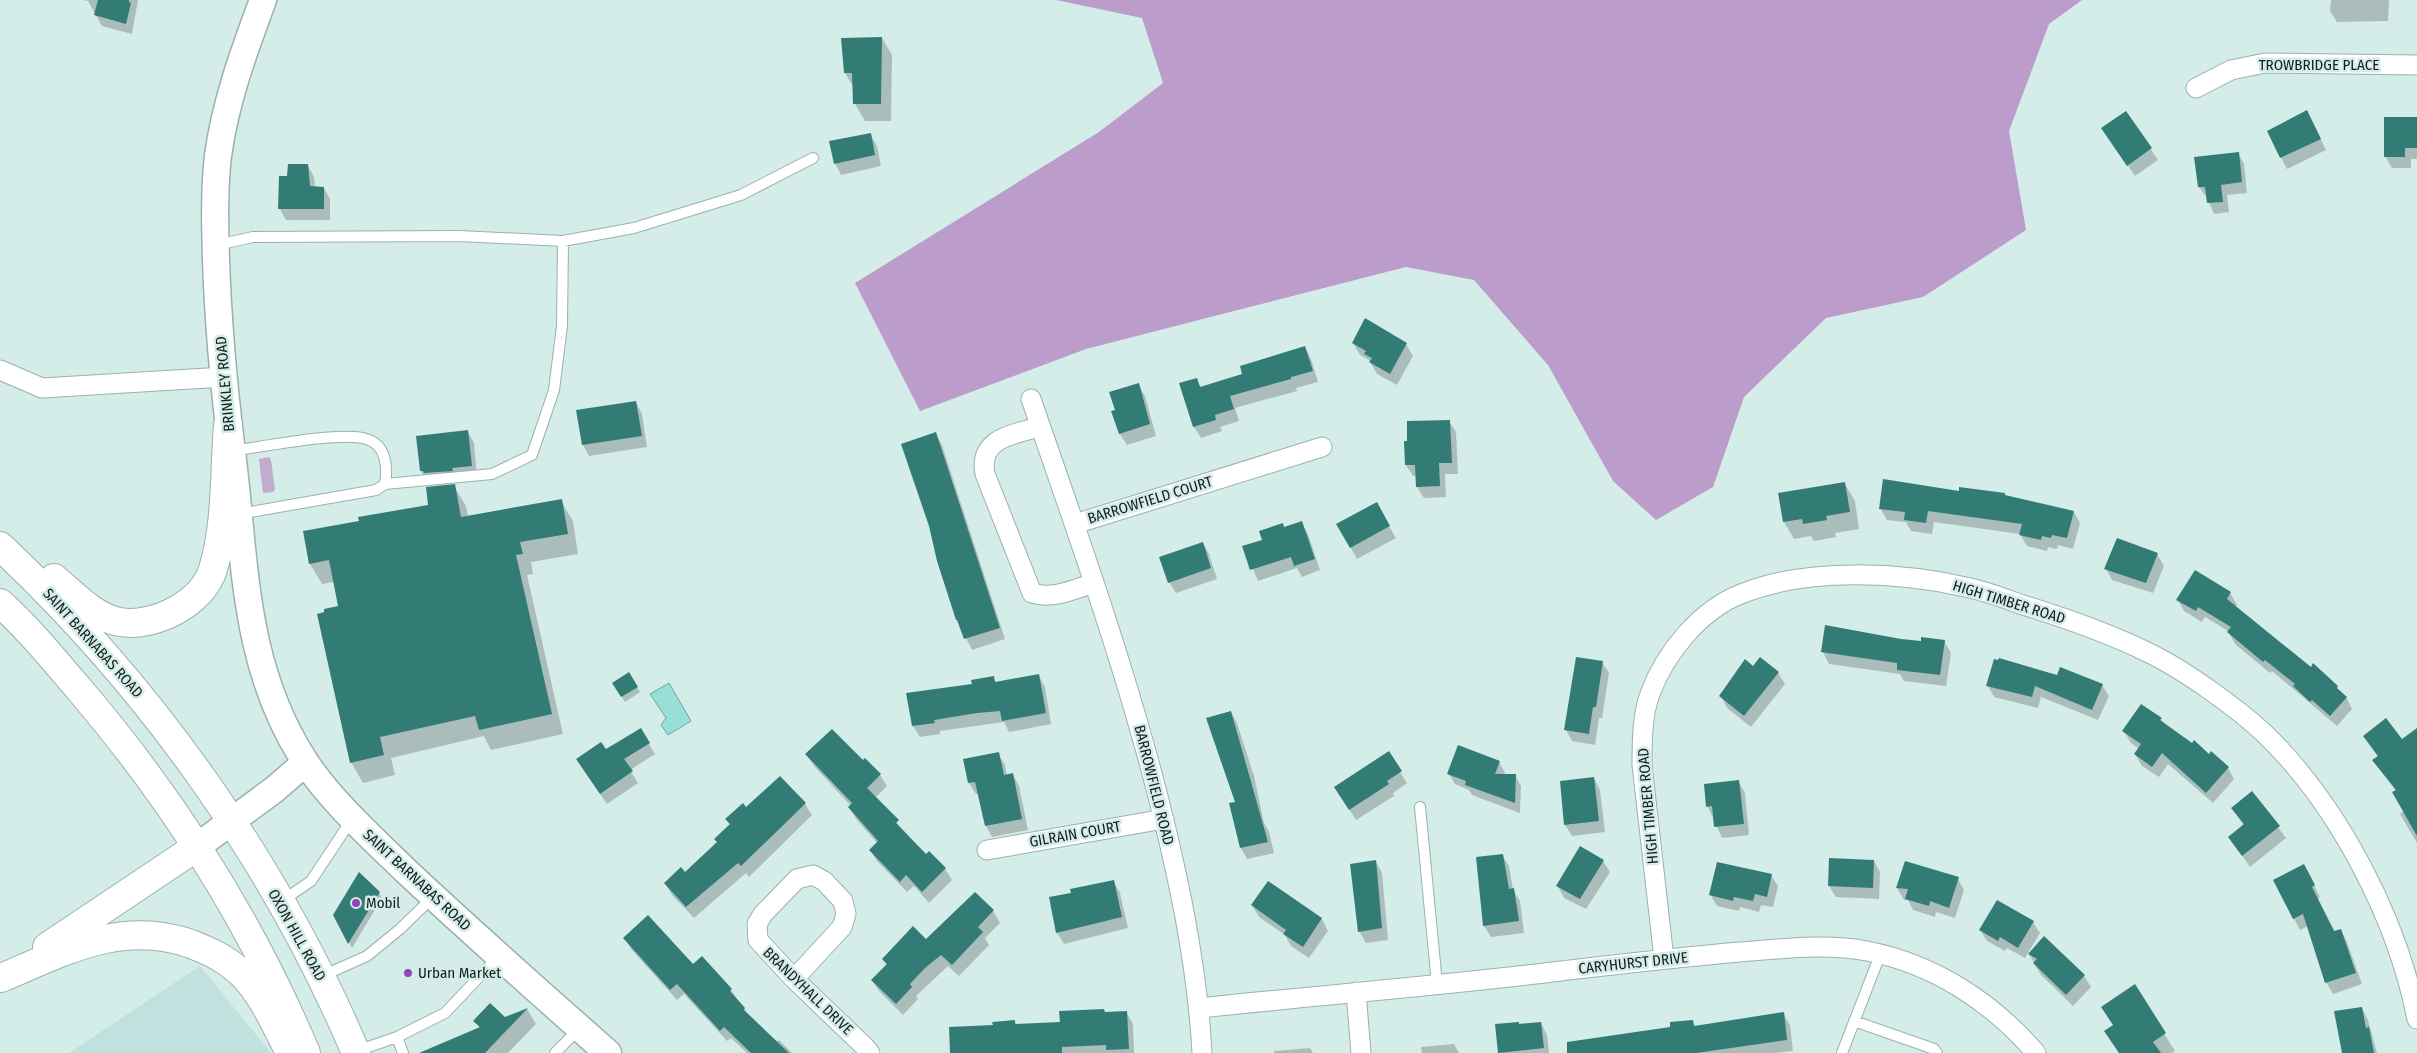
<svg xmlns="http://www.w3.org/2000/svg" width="2417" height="1053" viewBox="0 0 2417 1053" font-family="'Fira Sans Condensed',sans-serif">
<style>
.built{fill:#c0e1dd}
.green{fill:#c3abcf}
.forest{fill:#bb9cca}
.water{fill:#97dfd7;stroke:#70a59f}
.shadow{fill:#0003}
.building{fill:#337c75}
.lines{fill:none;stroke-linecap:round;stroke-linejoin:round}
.service-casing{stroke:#9ab1ae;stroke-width:12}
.minor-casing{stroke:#9ab1ae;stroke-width:21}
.secondary-casing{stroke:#9ab1ae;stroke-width:29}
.primary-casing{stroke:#9ab1ae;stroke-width:30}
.motorway-casing{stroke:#9ab1ae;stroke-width:30}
.service{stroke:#fff;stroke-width:10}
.minor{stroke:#fff;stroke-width:19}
.secondary{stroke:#fff;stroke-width:26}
.primary{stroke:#fff;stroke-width:28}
.motorway{stroke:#fff;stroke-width:28}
.poi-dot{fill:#9344b4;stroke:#d5ede9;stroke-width:2}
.labels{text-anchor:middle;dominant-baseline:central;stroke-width:5;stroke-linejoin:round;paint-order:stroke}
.street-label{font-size:15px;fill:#151e1d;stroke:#d5ede9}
.poi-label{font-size:15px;fill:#151e1d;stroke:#d5ede9;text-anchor:start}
</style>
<rect width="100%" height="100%" fill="#d5ede9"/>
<path class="built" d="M200,966L271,1053H69Z"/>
<path class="green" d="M269,457L271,460L275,489L273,492L263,493L259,459Z"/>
<path class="forest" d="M1056,0H2082L2049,24L2009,131L2026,230L1923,297L1826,318L1744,397L1713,487L1656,520L1613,481L1548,365L1474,280L1406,267L1086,349L920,411L855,283L1099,132L1163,83L1142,18Z"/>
<path class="water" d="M669,683L691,721L668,735L661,725L666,718L650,694Z"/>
<path class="shadow" d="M83,0H138L132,34L102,26L88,1Z
M2331,0H2389L2388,21L2337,22L2330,11Z
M882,38L892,55L891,121H865L855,104L854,88L845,73Z
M2126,113L2158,160L2135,176L2103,129Z
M2417,119V159H2411V168H2392L2385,156Z
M2313,123L2326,150L2287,169L2268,132Z
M870,134L877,146L881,166L841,175L835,163Z
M2238,153L2244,164L2247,193L2227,195L2229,212L2214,214L2207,198L2199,187Z
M308,166L314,177L315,188H324L330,199V220H286L280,209L289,178Z
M1353,343L1406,344L1413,356L1397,385L1377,374L1369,360L1360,355Z
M1305,347L1311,359L1318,382L1296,388L1297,391L1235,408L1239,421L1220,427L1222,431L1201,438L1194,427L1181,384L1196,379L1201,388L1243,375Z
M1138,384L1145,396L1156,436L1127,445L1120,434L1113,412L1117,410Z
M636,402L642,414L647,447L589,456L583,445Z
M1449,421L1456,432L1458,474H1445L1446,497L1424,498L1417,487V476H1413L1406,465Z
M468,432L474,443L477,477L427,482L421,471Z
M935,434L942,445L1005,639L972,650L957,620L930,526Z
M1845,484L1855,501L1859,529L1835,533L1836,537L1814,541L1811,536L1794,539L1784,522L1779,494Z
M454,486L466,506L468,517L561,501L573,521L578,554L531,562L533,574L527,575L563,734L491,750L484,736L391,758L395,775L363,783L351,762L339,607L334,582L322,584L310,564L360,522L430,506Z
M1960,492L2006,496L2074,512L2080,523L2073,549L2058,545L2057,549L2048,547L2047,551L2027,546L2020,534L1934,522L1932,534L1911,531L1906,522L1887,520L1880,508Z
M1376,504L1396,538L1357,559L1338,525Z
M1301,523L1308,534L1320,570L1302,577L1297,568L1258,581L1244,547L1264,541L1284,529Z
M1203,543L1209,554L1217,579L1176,593L1169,582Z
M2157,554L2164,566L2153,593L2112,580L2106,569Z
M2195,571L2230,593L2237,605L2236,607L2346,697L2352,709L2337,726L2272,671L2270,673L2235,644L2228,631L2205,617L2202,622L2184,611L2178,600Z
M1944,641L1951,653L1946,686L1904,681L1900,674L1829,664L1823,652Z
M1745,661L1753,668L1778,673L1785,684L1751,727L1727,708L1721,696Z
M1602,662L1609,673L1602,718H1599L1595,745L1572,741L1566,730Z
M629,674L640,692L625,702L614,684Z
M1039,676L1045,687L1051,724L1009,732L1004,722L940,731V734L920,737L913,726L908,695L973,686L993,677L996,683Z
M2057,676L2102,685L2109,696L2098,720L2041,697L2038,708L1994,697L1988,686Z
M1231,712L1237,723L1254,776L1264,823L1269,832L1274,853L1247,859L1241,848L1231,804L1236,803Z
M2161,719L2164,724L2228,768L2234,779L2213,803L2168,764L2159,777L2142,766L2135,754L2139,749L2131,743L2124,731Z
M640,729L655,754L630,770L638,783L607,804L584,770L606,751Z
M2364,736L2417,744V843L2400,814L2404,811L2396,791L2374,760L2378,757Z
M1388,753L1407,783L1393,793L1394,796L1356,820L1342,798Z
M998,754L1005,765L1007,776L1013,775L1019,786L1028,830L992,837L986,826L979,794H976L969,783L965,760Z
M807,755L863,762L865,759L880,775L887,786L875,798L926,856L929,853L945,869L952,880L929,903L914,886L907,892L877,861L870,850L877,843L856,819L849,807L851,806L814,766Z
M1499,762L1505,773L1504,775H1515L1521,786L1520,813L1472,795L1469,790L1455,784L1449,774Z
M780,777L805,804L812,815L749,877L746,873L694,918L672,895L665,883L685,874L718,843L730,825L727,820L746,809Z
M1594,778L1600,790L1605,832L1572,836L1565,825Z
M1738,781L1745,793L1749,835L1722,838L1708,807Z
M2252,793L2286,838L2250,867L2229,837L2244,826L2232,808Z
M1502,855L1509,866L1513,890L1520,901L1524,933L1491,937L1484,926Z
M1603,861L1610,872L1586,909L1564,898L1558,886Z
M1874,861L1880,872L1879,899L1836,897L1829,886Z
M1376,862L1382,873L1388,940L1366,943L1359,931Z
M1905,862L1958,879L1964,890L1955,918L1936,912L1935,917L1913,910L1908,900H1904L1897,888Z
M1771,875L1778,886L1773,907L1761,905L1759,912L1740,907L1739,911L1717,906L1710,894Z
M2310,877L2320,897L2318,899L2335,932L2341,930L2347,942L2362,984L2333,994L2326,982L2308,926L2300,930L2274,880Z
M1114,882L1120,893L1128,928L1064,944L1057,933L1050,898Z
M1268,883L1322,919L1328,931L1309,958L1291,946L1285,935L1259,917L1252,905Z
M379,893L382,898L352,948L335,915Z
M975,893L993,911L1000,923L985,938L989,945L959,976L948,966L916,996L918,999L903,1015L879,991L872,980L887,966L883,959L926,940Z
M2033,922L2040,933L2025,958L2007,948L2005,951L1987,941L1980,930Z
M625,938L693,966L702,958L731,990L748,1015L776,1042L779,1040L792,1053H747L731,1038L727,1041L684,994L677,1000L631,949Z
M2044,938L2084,976L2091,987L2073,1006L2041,975L2029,954Z
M2134,986L2175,1051L2172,1053H2119L2106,1031L2113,1026Z
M2362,1008L2368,1020L2377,1053H2343Z
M527,1009L536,1024L508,1053H423L480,1029L475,1021L505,1018Z
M1126,1012L1133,1024L1134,1053H951L994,1026L1015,1022L1017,1025L1061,1023L1106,1013Z
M1783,1013L1790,1025L1793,1051L1776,1053H1581L1692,1021L1696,1027Z
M1541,1023L1547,1035L1549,1053H1500Z
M1454,1044L1459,1053H1422L1421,1047Z
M1310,1048L1313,1053H1274V1051Z"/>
<path class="building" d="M98,0H129V2L131,3L126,24L94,15Z
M882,37L881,104H853L852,73H844L841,38Z
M2307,110L2321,139L2280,158L2267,131Z
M2126,111L2152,148L2127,166L2101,128Z
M2384,117H2417V148H2405V157H2384Z
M871,133L875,155L834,164L829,141Z
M2239,152L2242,182L2221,185L2223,202L2207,203L2205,187H2198L2194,157Z
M288,164H308L310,186L324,187V209H278L279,176H287Z
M1365,318L1407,343L1390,374L1369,362L1372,358L1364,354L1366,351L1352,343Z
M1305,346L1313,371L1291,377V379L1230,396L1234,409L1215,415L1216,420L1193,427L1179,383L1197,378L1200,387L1242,374L1240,366Z
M1139,383L1150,424L1119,434L1111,411L1115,410L1109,392Z
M636,401L642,436L582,445L576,410Z
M1450,420L1452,463H1439L1440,486L1416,487L1415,465H1405L1404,441H1407V421Z
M468,430L472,466L452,468L453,471L424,473L423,471H420L416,436Z
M936,432L1000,628L964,639L957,620H956L937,561L929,526L901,444Z
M1883,479L1959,491V487L2005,493V495L2074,511L2067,538L2052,535L2051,538L2042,536L2041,540L2019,535L2022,524L1928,511L1926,523L1904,520L1905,512L1879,509Z
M1845,482L1850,512L1826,516L1827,520L1803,524L1802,519L1783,522L1778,493Z
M455,484L461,517L562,499L568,534L520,542L523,554L516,555L552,714L479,730L475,716L380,737L384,755L350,763L317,614L324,612V609L338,606L329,560L309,564L303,531L359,521L358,517L428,505L426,487Z
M1377,502L1390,526L1350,548L1336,524Z
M1302,521L1315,559L1294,566L1291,557L1250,570L1242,546L1262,540L1259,531L1283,523L1284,527Z
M2117,538L2158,553L2146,583L2104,569Z
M1203,542L1211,568L1168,583L1159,557Z
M2195,570L2231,592L2227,599L2311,667L2313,663L2338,686L2337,688L2347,697L2330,716L2312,700L2310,702L2293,686L2295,684L2265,660L2263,662L2227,632L2231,627L2198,607L2196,611L2176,600Z
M1825,625L1901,639L1921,641V637L1945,640L1940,675L1897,670V663L1821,652Z
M1576,657L1603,661L1596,707H1593L1589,734L1564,730Z
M1760,657L1779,672L1744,716L1719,696L1745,659L1753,666Z
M1999,658L2057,675L2060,667L2103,684L2092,710L2035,686L2032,697L1986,686L1994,659L1998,660Z
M629,672L638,687L621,697L612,683Z
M1039,674L1046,713L1002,721L1000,711L977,713L934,720L935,723L912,726L906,693L972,684L971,680L994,676L995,682Z
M2141,704L2162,718L2160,720L2192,743L2194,740L2209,754L2211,751L2229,767L2206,793L2162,753L2152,767L2134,754L2141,744L2122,731Z
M1231,711L1268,842L1240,848L1229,803L1235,802L1206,718Z
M2386,718L2402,739L2417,728V836L2392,792L2396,790L2372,760L2378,756L2363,736Z
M641,728L650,743L624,759L633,771L600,794L576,759L601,742L606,749Z
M832,729L863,760L865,758L881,774L867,788L899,820L896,823L926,854L929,851L946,868L922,892L906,875L900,882L869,850L878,841L848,807L852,803L805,754Z
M1458,745L1500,761L1495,774H1516L1515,803L1465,785L1466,781L1447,774Z
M1389,751L1402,771L1387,781L1389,784L1349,810L1334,787Z
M999,752L1004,775L1013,773L1022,819L985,826L975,782L968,783L963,759Z
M780,776L806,803L741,866L738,863L686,907L664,883L681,867L685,872L717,842L714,839L730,824L725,819L743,803L746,807Z
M1594,777L1599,821L1564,825L1560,781Z
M1739,780L1744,824L1714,827L1712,806L1706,807L1704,784Z
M2252,791L2280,826L2242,856L2228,837L2244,824L2231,808Z
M1580,846L1604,860L1580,899L1556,886Z
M1503,854L1509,889L1514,888L1519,921L1483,926L1476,857Z
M1829,858L1874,860L1873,888L1828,886Z
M1376,860L1382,928L1358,932L1350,864Z
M1905,861L1959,877L1949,908L1930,901L1929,906L1905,899L1908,889L1896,888Z
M1717,862L1772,874L1767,897L1755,894L1753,901L1734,897L1733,901L1709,895Z
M2304,864L2315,885L2312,887L2334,931L2341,929L2356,973L2325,983L2303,914L2293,919L2273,880Z
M359,872L380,892L348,944L333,915Z
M1114,880L1122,917L1056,933L1049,897L1071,893L1070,889Z
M1268,881L1322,918L1303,947L1283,934L1286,930L1251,905Z
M975,892L994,910L978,927L983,932L952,965L941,955L925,968L910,984L912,987L896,1004L871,980L887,964L882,959L913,926L926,939Z
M1997,900L2034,921L2018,948L2000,937L1998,941L1979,930Z
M648,915L693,964L702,956L732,989L730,991L745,1008L744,1010L789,1053H751L724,1027L720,1031L677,984L670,990L623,938Z
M2044,936L2085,975L2066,995L2033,963L2037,959L2028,954Z
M2135,984L2166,1033L2153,1042L2161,1053H2119L2104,1031L2113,1025L2101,1007Z
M490,1003L505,1017L528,1008L485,1053H419L480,1027L473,1021Z
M2362,1007L2366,1028L2369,1027L2374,1053H2342L2334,1011Z
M1104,1009L1105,1012L1127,1011L1129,1049L1106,1050V1045L1062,1047V1053H950L949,1027L993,1025L992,1022L1015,1020V1024L1060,1022L1059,1011Z
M1784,1012L1787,1040L1696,1053H1567V1042L1670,1027V1022L1693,1020L1694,1026Z
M1519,1022V1024L1541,1022L1544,1048L1498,1053L1495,1024Z"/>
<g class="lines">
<defs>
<path id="service" d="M217,245L253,237L459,236L563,241L634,228L741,195L813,158
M232,451C262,447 340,431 366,439C386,444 388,467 385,484L376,490L239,514
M385,484L492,474L532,455L554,390L562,326L563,241
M1420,807L1437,984
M282,901L311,881L352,819
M322,976L367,956L400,929L433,897
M1854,1021L1934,1049L1937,1053
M397,1037L445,1013L498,957
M357,1051L397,1037L403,1053
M555,1053L579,1029
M1842,1053L1880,955"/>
<path id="minor" d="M2196,88L2231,70L2265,63L2417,65
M0,370L42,388L224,377
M1031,399C1075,526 1120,652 1154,781C1177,870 1197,961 1202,1053
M1040,427C1014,434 978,438 985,474L1032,593C1053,600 1074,589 1094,583
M1075,524L1322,447
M987,850L1164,819
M1664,959L1642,765C1642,743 1642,715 1650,694C1665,653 1700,610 1741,594C1807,567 1902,572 1970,588C1988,592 2006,599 2023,605C2065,618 2108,633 2147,652C2183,669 2236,707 2265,734C2339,806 2397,918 2417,1019
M794,979L842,927L846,914L843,901L824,881L813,875L797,879L763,914L757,924L758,940L794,979L865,1047L870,1053
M1356,992L1361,1053
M1200,1008C1320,995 1441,986 1561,971C1621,964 1680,957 1740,952C1781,949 1826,943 1867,951C1934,964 1992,1002 2036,1053"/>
<path id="secondary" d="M263,0C244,51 225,103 218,156C214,190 215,225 216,259C218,323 224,388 232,452C246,561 242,663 304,760C329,799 372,838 406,871C472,933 540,993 608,1053
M198,846L275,789L305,763"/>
<path id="primary" d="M0,546C151,688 275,862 356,1053
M54,578C73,594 95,618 120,622C154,628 203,603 213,569C227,524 224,472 228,425
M0,603C29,629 54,660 79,689C173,799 250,920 306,1053"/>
<path id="motorway" d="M47,947L198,846
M1,978C63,952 122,919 191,944C209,951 225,958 240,972C263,994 276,1026 290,1053"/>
</defs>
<use href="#service" class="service-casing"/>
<use href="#minor" class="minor-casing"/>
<use href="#secondary" class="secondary-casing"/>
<use href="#primary" class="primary-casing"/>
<use href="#motorway" class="motorway-casing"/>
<use href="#service" class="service"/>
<use href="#minor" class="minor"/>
<use href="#secondary" class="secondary"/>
<use href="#primary" class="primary"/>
<use href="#motorway" class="motorway"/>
</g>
<g class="poi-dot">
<circle cx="356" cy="903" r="5"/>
<circle cx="408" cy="973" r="5"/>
</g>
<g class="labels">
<g class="street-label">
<text x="2319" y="65">TROWBRIDGE PLACE</text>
<text transform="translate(225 384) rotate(-95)">BRINKLEY ROAD</text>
<text transform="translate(1150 500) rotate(-17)">BARROWFIELD COURT</text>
<text transform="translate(2009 602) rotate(17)">HIGH TIMBER ROAD</text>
<text transform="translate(93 643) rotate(48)">SAINT BARNABAS ROAD</text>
<text transform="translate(1154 785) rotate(76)">BARROWFIELD ROAD</text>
<text transform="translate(1648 806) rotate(-95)">HIGH TIMBER ROAD</text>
<text transform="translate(1075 834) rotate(-10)">GILRAIN COURT</text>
<text transform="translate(417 880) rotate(43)">SAINT BARNABAS ROAD</text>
<text transform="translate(297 935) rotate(61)">OXON HILL ROAD</text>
<text transform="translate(1633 963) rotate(-6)">CARYHURST DRIVE</text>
<text transform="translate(808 991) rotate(44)">BRANDYHALL DRIVE</text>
</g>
<g class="poi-label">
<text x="366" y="903">Mobil</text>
<text x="418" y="973">Urban Market</text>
</g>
</g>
</svg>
